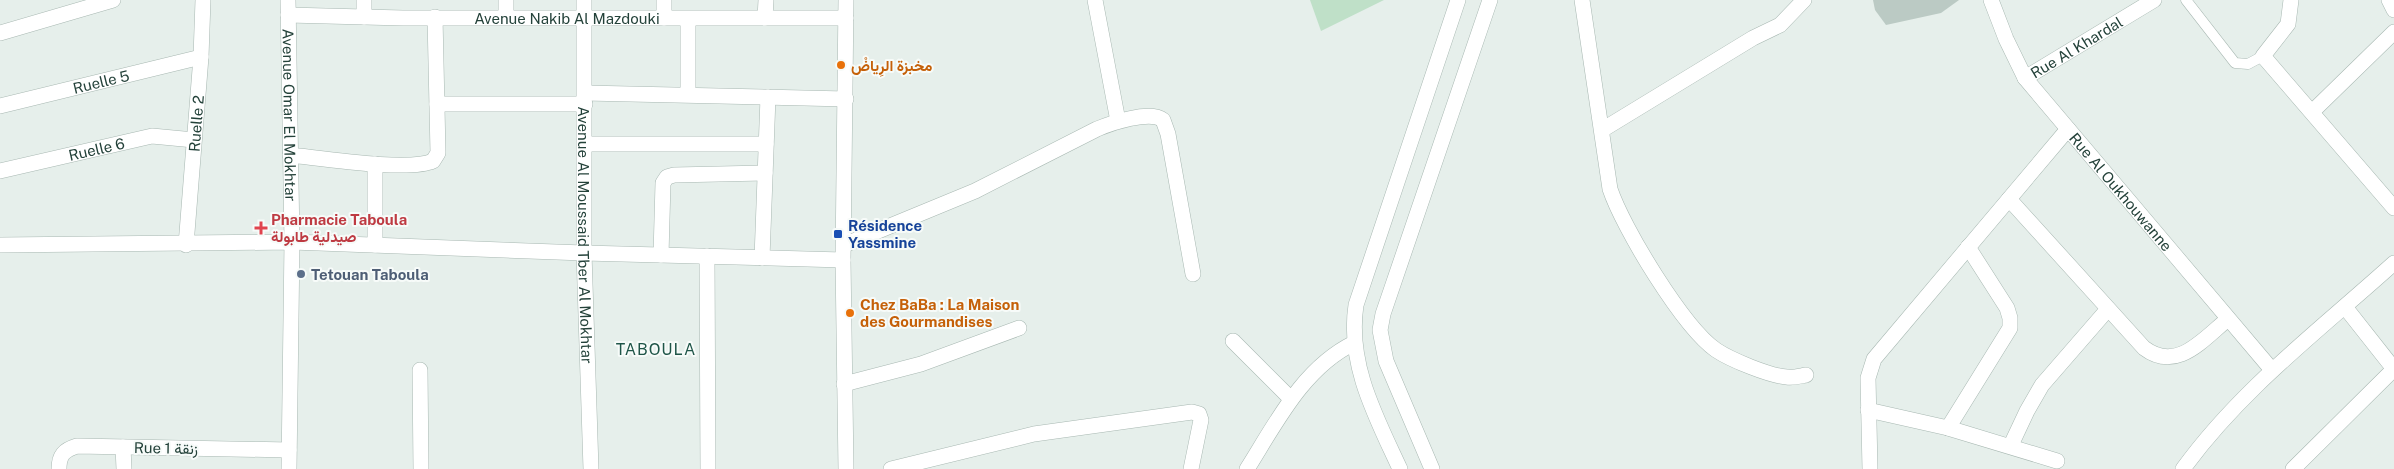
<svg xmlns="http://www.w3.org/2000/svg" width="2394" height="469" viewBox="0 0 2394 469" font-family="'Public Sans',Vazirmatn,sans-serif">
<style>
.green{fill:#bfe0c8}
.building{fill:#bbcac4}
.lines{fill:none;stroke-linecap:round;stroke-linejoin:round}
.service-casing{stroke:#a8b8b2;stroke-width:11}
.minor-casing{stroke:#a8b8b2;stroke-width:16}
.service{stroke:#fff;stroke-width:10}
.minor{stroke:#fff;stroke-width:15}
.food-dot{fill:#e8710a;stroke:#f7fbf9;stroke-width:2}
.health-dot{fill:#e0444e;stroke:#f7fbf9;stroke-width:2}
.transit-dot{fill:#1a4fb4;stroke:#f7fbf9;stroke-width:2}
.service-dot{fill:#5c6f8a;stroke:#f7fbf9;stroke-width:2}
.labels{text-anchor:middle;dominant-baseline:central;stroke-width:4;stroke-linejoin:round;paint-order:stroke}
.street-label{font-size:15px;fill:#24423a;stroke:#f7fbf9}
.food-label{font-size:15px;font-weight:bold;fill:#c56008;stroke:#f7fbf9;text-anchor:start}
.health-label{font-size:15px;font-weight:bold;fill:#be3a42;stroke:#f7fbf9;text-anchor:start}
.transit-label{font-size:15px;font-weight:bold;fill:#164399;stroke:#f7fbf9;text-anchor:start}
.service-label{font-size:15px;font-weight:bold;fill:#4e5e75;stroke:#f7fbf9;text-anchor:start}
.neighbourhood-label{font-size:16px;letter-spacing:1px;fill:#1f5548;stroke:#f7fbf9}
</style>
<rect width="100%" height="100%" fill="#e6efeb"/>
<path class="green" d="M1310,0H1384L1321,31Z"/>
<path class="building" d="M1873,0H1959L1941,13L1886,25L1875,10Z"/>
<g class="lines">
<defs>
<path id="service" d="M2186,0L2235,63L2248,64L2263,56"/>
<g id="minor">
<path id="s1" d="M288,0L292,242L289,469"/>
<path d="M364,0V17"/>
<path d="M506,0V17"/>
<path id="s2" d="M584,0V253L591,469"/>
<path d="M664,0V18"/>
<path d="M1095,0L1118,121"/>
<path d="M1582,0L1610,189C1623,228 1683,327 1716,350C1731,360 1770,376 1787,377C1793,378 1800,376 1806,375"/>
<path id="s3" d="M1991,0L2006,39L2025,78L2272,370"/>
<path d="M2291,0L2288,24L2263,56L2394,208"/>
<path d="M2389,0L2394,10"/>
<path id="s4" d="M288,15L403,18H846"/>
<path d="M765,18L766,0"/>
<path d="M0,33L113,0"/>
<path id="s5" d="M2025,78L2154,0"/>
<path d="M585,93L846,99"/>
<path d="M688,94V19"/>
<path d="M437,104H585"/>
<path id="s6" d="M0,106L201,57"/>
<path d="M2313,111L2394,32"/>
<path d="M1602,130L1753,38L1780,25L1804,0"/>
<path d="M585,144H766"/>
<path d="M290,155C320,158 409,172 433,161L438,153L435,17"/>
<path d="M375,164V245"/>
<path id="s7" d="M0,171L152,136L194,140"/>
<path d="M2009,199L2144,348C2177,373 2203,339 2228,319"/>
<path d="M0,245L292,242L584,253L843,260"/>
<path id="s8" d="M186,245L201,57L203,0"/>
<path d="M844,245L975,191L1097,129C1111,123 1150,110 1163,120L1168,134L1193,274"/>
<path d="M661,255L663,183L667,177L674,175L765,173"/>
<path d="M707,256L708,469"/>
<path d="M762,258L768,97"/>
<path d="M2345,307L2394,369"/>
<path d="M1233,341L1291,399"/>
<path d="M420,370L421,469"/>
<path d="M844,384L921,364L1019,328"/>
<path d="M1868,410L1948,428L2057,461"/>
<path d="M1948,428L2010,328V318L2007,308L1968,247"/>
<path d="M2011,445L2027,411L2042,385L2108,309"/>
<path d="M123,447L124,469"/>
<path d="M59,469C59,455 64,450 77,446L289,450"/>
<path d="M846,469L843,260L846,0"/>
<path d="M891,469L1034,434L1192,412L1199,414L1201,420L1191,469"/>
<path d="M1247,469C1276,423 1303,368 1354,343"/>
<path d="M1400,469C1376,417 1347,364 1356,305L1458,0"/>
<path d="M1432,469L1386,361L1380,330L1383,314L1490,0"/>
<path d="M1870,469L1868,378L1874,359L2068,129"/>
<path d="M2183,469C2241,389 2321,329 2394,263"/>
<path d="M2293,469L2394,369"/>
</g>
</defs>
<use href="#service" class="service-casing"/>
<use href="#minor" class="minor-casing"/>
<use href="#service" class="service"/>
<use href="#minor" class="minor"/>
</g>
<g class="food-dot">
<circle cx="841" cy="65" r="5"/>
<circle cx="850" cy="313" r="5"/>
</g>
<path class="health-dot" d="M258.5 220.5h5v5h5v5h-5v5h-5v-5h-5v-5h5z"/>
<rect class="transit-dot" x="833" y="229" width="10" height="10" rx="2.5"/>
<circle class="service-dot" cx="301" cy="274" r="5"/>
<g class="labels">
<g class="street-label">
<text stroke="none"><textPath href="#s4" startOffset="279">Avenue Nakib Al Mazdouki</textPath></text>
<text stroke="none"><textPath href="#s5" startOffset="60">Rue Al Khardal</textPath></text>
<text stroke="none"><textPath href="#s6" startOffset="104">Ruelle 5</textPath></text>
<text stroke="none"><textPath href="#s1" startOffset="115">Avenue Omar El Mokhtar</textPath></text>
<text stroke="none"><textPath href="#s8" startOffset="122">Ruelle 2</textPath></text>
<text stroke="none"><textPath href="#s7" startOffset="99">Ruelle 6</textPath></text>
<text stroke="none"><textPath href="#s3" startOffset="234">Rue Al Oukhouwanne</textPath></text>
<text stroke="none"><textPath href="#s2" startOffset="235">Avenue Al Moussaid Tber Al Mokhtar</textPath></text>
<text transform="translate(166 448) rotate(1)">Rue 1 زنقة</text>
</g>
<g class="food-label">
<text x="851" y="65">مخبزة الرِياضْ</text>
<text x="860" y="304">Chez BaBa : La Maison<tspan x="860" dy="17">des Gourmandises</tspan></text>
</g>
<g class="health-label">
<text x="271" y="219">Pharmacie Taboula<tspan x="271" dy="17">صيدلية طابولة</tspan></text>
</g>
<g class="transit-label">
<text x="848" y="225">Résidence<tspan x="848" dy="17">Yassmine</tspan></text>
</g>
<g class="service-label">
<text x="311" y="274">Tetouan Taboula</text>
</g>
<g class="neighbourhood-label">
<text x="656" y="349">TABOULA</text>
</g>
</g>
</svg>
